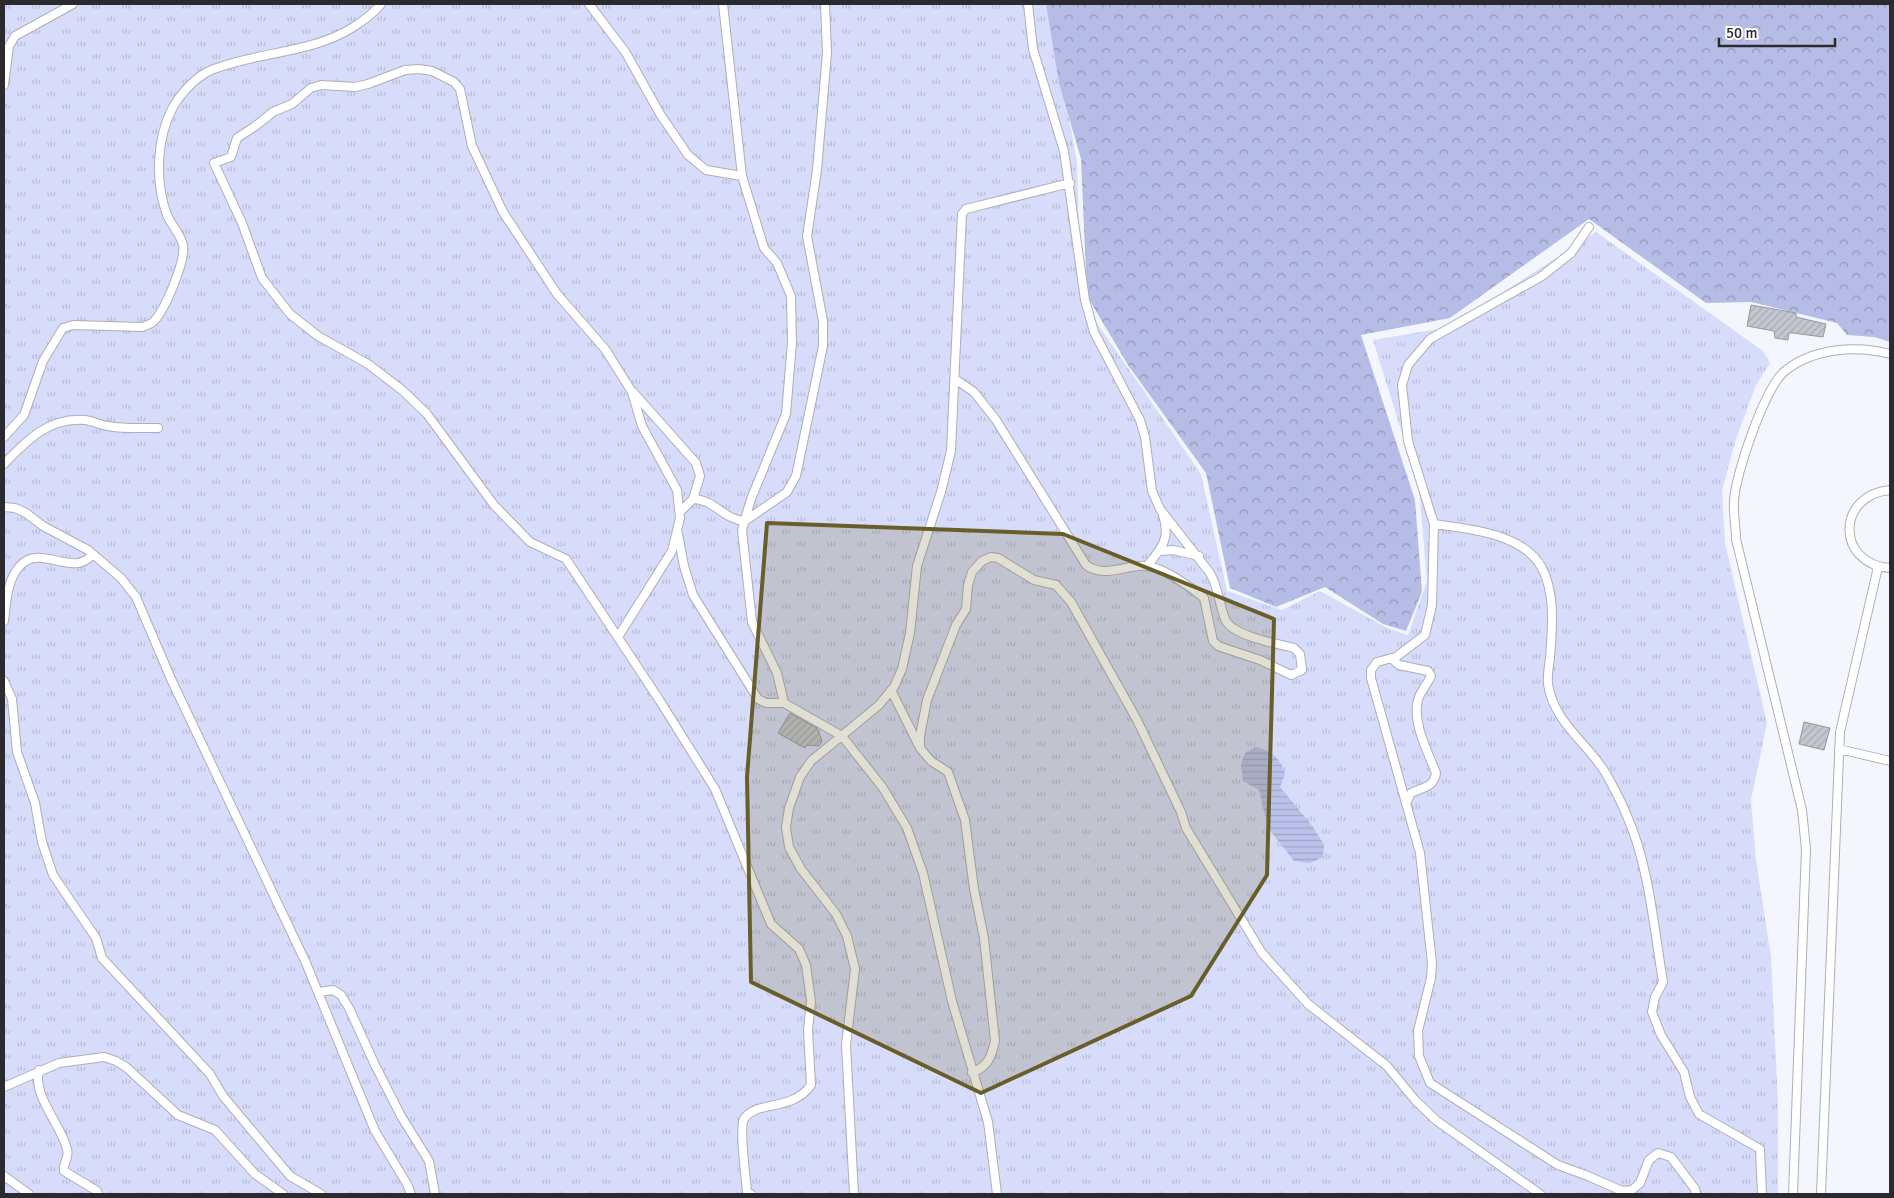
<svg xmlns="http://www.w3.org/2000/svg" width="1894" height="1198" viewBox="0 0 1894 1198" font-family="Signika,sans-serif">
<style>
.grass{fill:url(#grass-tufts)}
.forest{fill:url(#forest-crowns)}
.water{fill:url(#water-rules)}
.building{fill:url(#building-hatch);stroke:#9799a2}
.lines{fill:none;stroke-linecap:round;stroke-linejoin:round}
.service-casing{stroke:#adaeb8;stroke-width:10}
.service{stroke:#fff;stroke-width:8}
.marked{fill:#685e2a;fill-opacity:0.2;stroke:#685e2a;stroke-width:4;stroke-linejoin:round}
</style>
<defs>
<pattern id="grass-tufts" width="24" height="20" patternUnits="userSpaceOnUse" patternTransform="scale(1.25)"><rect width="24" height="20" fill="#d7dcfa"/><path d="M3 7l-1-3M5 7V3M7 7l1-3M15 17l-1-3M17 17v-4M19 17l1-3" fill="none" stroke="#b9bdd7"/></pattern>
<pattern id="forest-crowns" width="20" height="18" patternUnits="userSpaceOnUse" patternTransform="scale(1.25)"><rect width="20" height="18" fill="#b5bce5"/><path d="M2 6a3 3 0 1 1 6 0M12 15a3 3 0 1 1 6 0" fill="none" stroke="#9399ba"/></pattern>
<pattern id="water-rules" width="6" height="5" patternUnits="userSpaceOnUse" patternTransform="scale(1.25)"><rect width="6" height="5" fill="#bac1ea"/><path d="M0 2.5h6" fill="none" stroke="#a0a6c9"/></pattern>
<pattern id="building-hatch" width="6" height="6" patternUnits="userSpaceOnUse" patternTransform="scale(1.25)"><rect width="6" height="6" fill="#c4c6d0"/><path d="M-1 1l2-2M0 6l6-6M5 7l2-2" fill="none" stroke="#a9aab3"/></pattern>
</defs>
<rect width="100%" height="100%" fill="#f4f6fe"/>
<path class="grass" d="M4,4H1048L1077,162L1081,300L1201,474L1227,591L1282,610L1320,591L1389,629L1408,635L1427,581L1419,488L1373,340L1450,327L1596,232L1763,351L1770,363L1756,385L1735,442L1722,491L1725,543L1767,723L1751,800L1756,860L1771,957L1778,1104V1194H4Z"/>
<path class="forest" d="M1046,4H1890V342L1875,337L1847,335L1837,323L1751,302L1706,303L1589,219L1450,318L1361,335L1415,500L1422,592L1406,631L1383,624L1325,587L1276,607L1230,588L1206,473L1128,365L1087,296L1081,159L1059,83Z"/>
<path class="water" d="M1255,747C1272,751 1280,757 1285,774L1280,787L1313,827L1324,845L1323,857L1310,863L1294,861L1268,828L1259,790L1243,781L1241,765L1245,753Z"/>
<path class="building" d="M1751,305L1796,313V317L1826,324L1823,337L1793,333H1789L1788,340L1775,338L1774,331L1747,326Z
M790,713L817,728L822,741L819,746L807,745L805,748L778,733Z
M1804,722L1830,728L1824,750L1799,744Z"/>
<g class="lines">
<defs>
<path id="service" d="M589,4L626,53L660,114L688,155L706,170L742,176
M723,4L742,176L764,248L777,263L791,296L792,343L786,414L751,499L742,530L752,622L777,673L784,703L842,736L883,788L907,828L923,873L952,1001L988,1122L997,1194
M4,85L9,46L15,36L73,4
M1589,227L1571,253L1542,276L1430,339L1408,365L1402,385L1408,441L1434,524L1432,605L1425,635L1396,657L1377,662L1371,670V678L1420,853L1432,963L1431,978L1418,1031L1419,1056L1430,1083L1558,1165L1588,1176L1622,1191L1632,1190L1640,1183L1649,1160L1658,1153L1671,1157L1695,1189L1696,1194
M955,379L974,392L996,420L1086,565C1105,579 1126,564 1147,566C1164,568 1191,587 1204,598L1213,641L1218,646L1260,660L1291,675L1302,670L1300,654L1294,648C1278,644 1234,636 1226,621C1219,606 1219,588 1210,573L1160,509L1152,491L1145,437L1140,420L1094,332L1085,300L1064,151L1033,49L1028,4
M633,392L696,463L700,476L693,499
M4,437L24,415L43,361L63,328L73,325L143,327C146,325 151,324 153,322C165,311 186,260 183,245C180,233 171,225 167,215C155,182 156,139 173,107C182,92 197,75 214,69C260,51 312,54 355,26C364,20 374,13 381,4
M4,464C27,440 49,417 85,420C93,421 100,425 108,426C123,429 142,428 158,428
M1890,490C1836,495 1836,564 1890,568
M4,507L15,508L26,513L43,526L88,550L121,578L136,597L171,679L306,963L375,1131L407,1184L411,1194
M680,512L693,499C714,499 724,520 745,521L787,492L796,476L823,346V321L807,236L817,170L827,53L825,4
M1434,524C1469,529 1523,533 1542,568C1556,595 1552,629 1550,658C1549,666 1547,676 1548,684C1553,721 1587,743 1605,772C1613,786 1621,801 1627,816C1649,865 1654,929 1663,982L1655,997L1652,1012L1661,1035L1684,1072L1690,1097L1699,1114L1760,1149L1762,1194
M678,534L684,566L693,595L758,699L766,703H784
M1160,551L1173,550L1199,556
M1147,566C1161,549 1171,539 1163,515
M4,621C6,604 7,579 20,566C40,543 73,578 92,555
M618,637L672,551L680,518L677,490L642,426L632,392L605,349L557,294L503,212L472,146L460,89L454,82L432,71L419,69L405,70L368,84L355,87L321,85L311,88L292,104L273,112L254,127L237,138L231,157L214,163L242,223L262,278L290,314L318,336L368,364L402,390L427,414L494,505L530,542L566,559L660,701L715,789L771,924L799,949L806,965L811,1001L808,1030L811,1085C792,1112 756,1100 744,1119C739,1128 746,1179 747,1192L751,1194
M1391,658L1399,665L1428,671L1431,676C1427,685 1420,691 1418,700C1412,723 1428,752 1436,773C1434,788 1422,787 1411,793L1407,801
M4,681L12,699L17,752L35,803L42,842L53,875L96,938L102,958L210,1074L223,1096L290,1176L321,1194
M891,690L920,748L931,761L948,772L965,820L974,889L984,938L995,1041C991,1058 988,1066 972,1073
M920,748V736L927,700L956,625L966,609L968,585L972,572L982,561L991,557L998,558L1034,580L1056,585L1071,602L1137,720L1181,812L1186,828L1262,953L1308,1004L1387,1066L1415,1100L1437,1121L1540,1194
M1839,749L1890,761
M319,992L333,990L341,995L349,1008L375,1065L401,1116L429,1161L435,1194
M39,1070C32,1096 61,1124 67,1149C70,1158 62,1164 64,1171L97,1191L98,1194
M4,1087L59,1063L104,1057L116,1061L126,1067L178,1115L215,1130L255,1174L283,1194
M4,1176L29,1194
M854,1194L846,1045L855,969L847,936L836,914L801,869L789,847L786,827L789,808L800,777L811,761L879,705L894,687L902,669L910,633L917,566L941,492L951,451L962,214L966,209L1070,183
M1793,1194L1806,849L1802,810L1736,539C1736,527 1733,514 1734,501C1735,475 1765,387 1785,371C1813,348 1857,345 1890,354
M1821,1194L1840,732L1878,567"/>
</defs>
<use href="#service" class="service-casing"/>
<use href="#service" class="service"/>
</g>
<path class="marked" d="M767,523L1063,534L1274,619L1267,875L1191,996L981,1093L751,982L747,777Z"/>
<rect width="1894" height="1198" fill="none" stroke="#2b2b2f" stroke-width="10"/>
<path d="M1719 38v8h116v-8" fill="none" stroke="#2b2b2f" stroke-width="2.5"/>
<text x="1726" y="38" font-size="15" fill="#2b2b2f" stroke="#ffffff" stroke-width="4" paint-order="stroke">50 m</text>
</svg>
